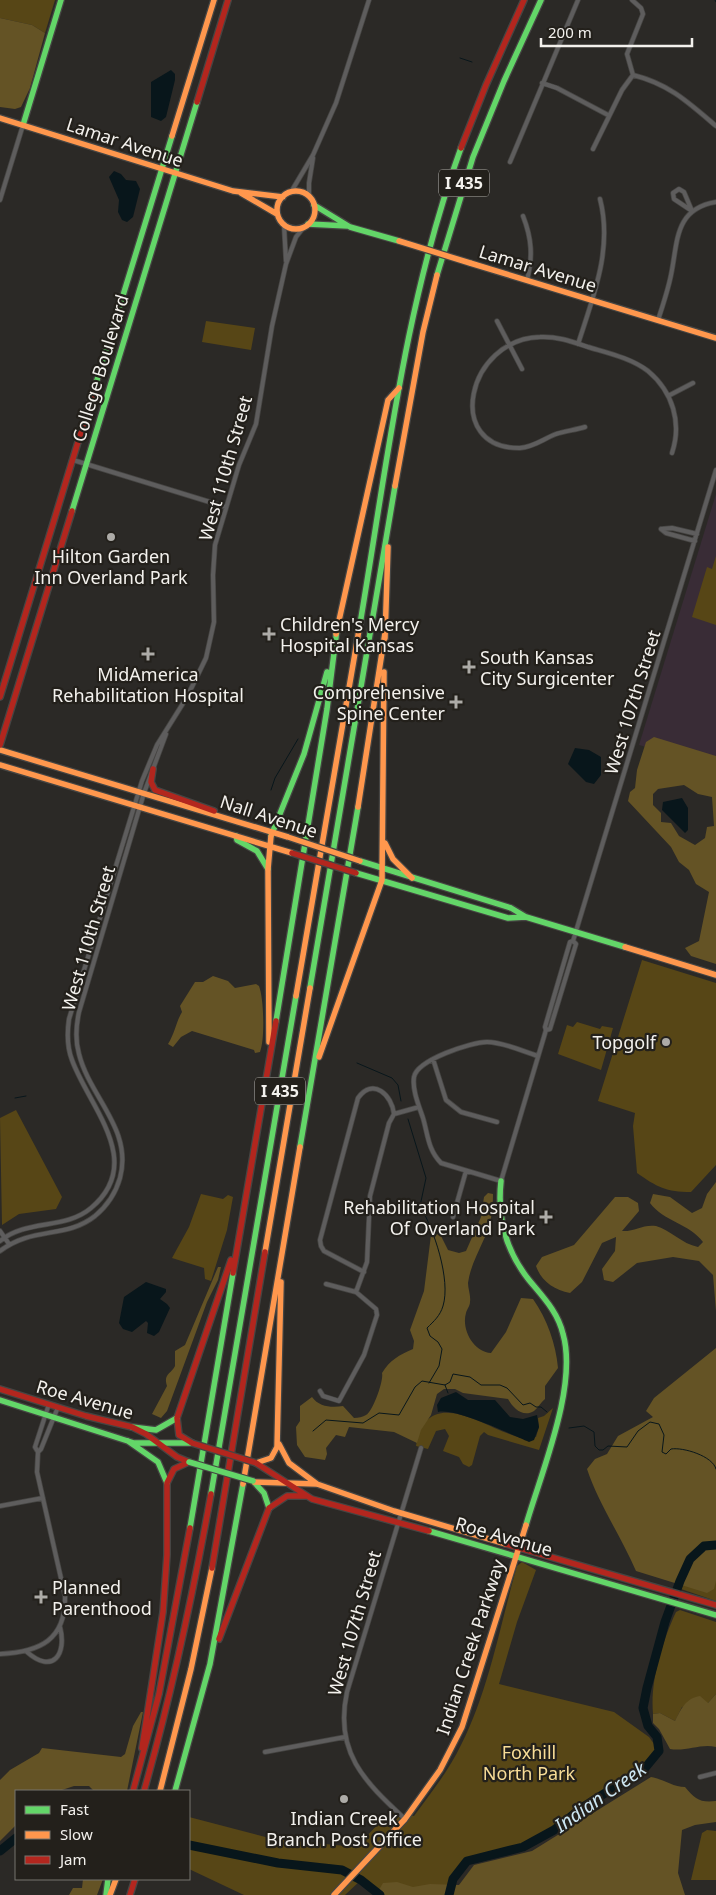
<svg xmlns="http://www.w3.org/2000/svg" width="716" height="1895" viewBox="0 0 716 1895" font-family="'Noto Sans',sans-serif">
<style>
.education{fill:#392c36}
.green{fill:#574616}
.forest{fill:#645325;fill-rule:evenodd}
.water{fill:#08161b}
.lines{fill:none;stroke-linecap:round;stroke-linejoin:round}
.stream{stroke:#08161b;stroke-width:1}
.river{stroke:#08161b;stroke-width:9}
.street-casing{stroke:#464543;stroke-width:5.5}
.fast-casing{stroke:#464543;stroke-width:8}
.slow-casing{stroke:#464543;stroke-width:8}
.jam-casing{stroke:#464543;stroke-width:8}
.street{stroke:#5e5d5d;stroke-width:4}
.fast{stroke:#63d668;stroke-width:5.5}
.slow{stroke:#ff974d;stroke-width:5.5}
.jam{stroke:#b3261e;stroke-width:5.5}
.fast-bridge-casing{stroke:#464543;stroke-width:8;stroke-linecap:butt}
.slow-bridge-casing{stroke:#464543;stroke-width:8;stroke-linecap:butt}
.jam-bridge-casing{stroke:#464543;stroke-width:8;stroke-linecap:butt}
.fast-bridge{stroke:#63d668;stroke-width:5.5}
.slow-bridge{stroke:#ff974d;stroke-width:5.5}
.jam-bridge{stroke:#b3261e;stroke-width:5.5}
.poi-dot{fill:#adaba7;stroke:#23201b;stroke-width:2}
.labels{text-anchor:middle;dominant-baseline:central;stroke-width:4.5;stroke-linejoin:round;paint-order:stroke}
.shield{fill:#23201b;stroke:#b5b2ae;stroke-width:1}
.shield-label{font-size:16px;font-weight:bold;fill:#f3f1ed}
.street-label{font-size:18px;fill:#f3f1ed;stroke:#23201b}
.poi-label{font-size:18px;fill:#f3f1ed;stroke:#23201b}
.park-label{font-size:18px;fill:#f8dd97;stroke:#23201b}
.water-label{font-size:19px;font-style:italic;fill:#cde6f2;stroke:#23201b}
</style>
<rect width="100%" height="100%" fill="#2b2926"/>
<path class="education" d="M716,494V767L639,745Z"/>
<path class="green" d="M0,0H55L45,33L32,25L0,18Z
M206,321L255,328L251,350L202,342Z
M716,556V625L692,617L707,567L712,569Z
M642,960L716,983V1165L691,1192C666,1192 657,1187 637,1173L633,1126L635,1113L598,1101Z
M577,1022L600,1029L602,1026L613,1028L601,1070L558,1054L567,1025L573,1027Z
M16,1110L62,1197L56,1209L19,1214L2,1225L0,1118Z
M201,1194L223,1199L228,1195L233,1197L227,1230L211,1281L205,1279L204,1268L172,1258L189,1227Z
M553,1408L539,1450L488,1435L484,1432L480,1436L472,1465L469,1467L463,1464L459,1457L443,1451L449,1436L445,1429L436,1431L428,1449L416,1446C427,1382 484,1428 521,1438C525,1439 532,1437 536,1437L539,1427L538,1418L544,1416Z
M716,1548V1601L681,1589L695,1566Z
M522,1562L536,1570L517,1622L499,1684L614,1712L649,1737L659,1751L645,1768L583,1807L554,1830L523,1847L467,1861L453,1879L449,1895H380L361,1880L345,1895H244L189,1869V1817L273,1839L356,1847L390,1812L414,1816C431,1793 449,1770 461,1745C489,1690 500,1625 517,1566Z
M680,1610L716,1622V1694L708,1703L682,1707L675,1721L660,1713L653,1714C650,1681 662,1642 676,1612Z
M707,1830L716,1831V1880H691L702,1833Z"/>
<path class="forest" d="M0,18L32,25L45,33L30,88L21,107L15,109L0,107Z
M654,737L716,756V964L691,956L685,948L699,941L709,892L696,884L689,870L679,862L671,847L628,801L630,792L635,788L637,770L646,742ZM684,785L698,794L712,797L714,826L707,827L705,838L695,845L679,836L671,823L661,822V813L653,805V794L658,789Z
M213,976L228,981L235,988L256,984L259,986C264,999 265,1040 260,1052L255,1053L254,1050L192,1031L181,1037L173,1047L168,1044C175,1033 176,1022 182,1012L180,1006L195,982H203Z
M716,1182V1311L713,1275L699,1261L673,1257L637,1263L613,1282L604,1280L602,1269L615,1251L616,1237L602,1243L582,1282L570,1293C554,1290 541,1281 536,1266L542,1257L574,1245L615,1197H628L638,1203L639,1211L622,1231C634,1232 643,1224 656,1226C669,1229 682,1244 698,1247L703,1242C690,1224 663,1221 650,1203L653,1194L670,1197L692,1213L702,1208L707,1194Z
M488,1193L493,1194C493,1208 491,1227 484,1239C478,1253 470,1267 468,1283C468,1289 471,1296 470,1302C470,1306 467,1309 466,1313C461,1330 474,1352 491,1353L506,1332L521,1298L533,1299C547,1319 556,1344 558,1368L545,1386V1399C541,1402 538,1408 534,1411C523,1418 513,1408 508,1399L463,1393L455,1389H444L437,1394L431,1415L421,1430L417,1443L394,1432L349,1427L345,1437L336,1435L326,1448L327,1454L325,1460L305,1457L297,1445L296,1427L300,1421V1406L312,1397C319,1407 332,1408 343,1406L354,1418C358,1418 363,1417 366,1415C373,1411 384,1380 382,1373C390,1360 399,1355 413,1349L414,1341L410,1330L424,1291L431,1235L440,1234L448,1250L459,1253L466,1251L481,1217L484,1197Z
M218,1267H221L218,1280L207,1302L167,1411L161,1418L152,1414L167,1386C163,1374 171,1374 175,1366V1351L185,1345Z
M716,1348V1581L714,1589L707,1593L636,1571C621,1536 599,1505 587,1469L595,1459L607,1454L618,1436L653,1417L646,1411L654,1398Z
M716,1694V1747C701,1743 686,1752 670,1749L659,1729L653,1723V1714L660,1713L675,1721C681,1709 686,1698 700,1696L708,1703Z
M141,1712H143L127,1791H94L89,1786H74L59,1791H16V1825L0,1841V1780L10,1770L39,1753L42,1748L121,1757L125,1754L133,1726Z
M651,1777C663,1779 673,1787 685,1787C695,1799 700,1803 716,1801V1822L695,1825L682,1830L678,1873L685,1895H376L383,1883L397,1882L413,1887L430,1884L459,1885L474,1865L532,1851Z
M83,1879H103L97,1895H69L73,1888H82Z"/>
<path class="water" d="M171,70L175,74V80L166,117L161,121L151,117V82Z
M114,171L121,174L126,180L136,181L140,189L133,217L127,222L122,220L118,212L119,200L109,177Z
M575,748L589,750L601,757V775L594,784L586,782L568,764Z
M682,798L688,808V830L685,833L662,810L663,802Z
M146,1282L166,1289V1292L160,1299L167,1304L170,1308L159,1332L154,1336L147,1333L148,1323L146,1321L132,1332L123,1329L119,1323L124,1297Z
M456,1392L468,1400H495L510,1417L523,1419L537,1415L539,1427L534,1440L529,1442C510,1434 456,1408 438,1412L437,1405L441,1398Z"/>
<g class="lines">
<path class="stream" d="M715,0L716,2
M460,58L472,62
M271,790L275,778L298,739
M357,1063L392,1078L398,1085L401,1101
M15,1098L26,1096
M408,1119L426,1178L420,1206C434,1229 451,1280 443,1306C440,1316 434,1321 427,1328L430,1336L438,1342L442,1349L439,1366L429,1383
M445,1385L448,1393
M569,1428L584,1426L594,1432L595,1446L599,1450H603L608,1446L627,1447L638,1431L650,1422L659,1424L664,1435L662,1452L666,1454L671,1449C683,1447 713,1456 716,1469
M313,1431L326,1420L363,1423L379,1413L399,1415L415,1387L422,1381L445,1385L450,1382L453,1374L470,1377L481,1385H500L507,1388L523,1405L530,1403L536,1407H541L547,1412"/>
<path class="river" d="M189,1845L278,1863L342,1870L361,1880L380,1895
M0,1851L16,1838
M449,1895L453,1879L467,1861L523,1847L554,1830L583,1807L645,1768L659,1751L657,1737L648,1726L643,1708L647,1688L665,1622L680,1581L690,1559L704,1546L716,1545"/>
<defs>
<path id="street" d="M633,75C669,84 688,102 716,126
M542,83L557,88L608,115
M593,149L622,90L633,75L627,54L643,14L641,8L632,0
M510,162L578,0
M679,189L684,192L692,211L674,199L673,193Z
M291,192L313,155L336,103L369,0
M309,197V183L313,158
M0,200L23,125
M523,216C532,239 533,257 527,280
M284,225L286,261
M658,320C663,305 668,290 671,275C678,242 674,209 716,202
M497,321L522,369
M578,344C593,297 613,249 600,199
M668,396L693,383
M585,427C575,430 565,431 556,434C543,439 534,447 520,448C443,449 467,339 540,337C557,336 573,342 588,347C608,353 631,358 648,371C673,392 682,423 672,453
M73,460L226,507
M661,529L672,528L697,534
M661,529L666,533L695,541
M546,1030L550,1029L576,944L573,941L716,470
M538,1056C522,1051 503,1042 487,1042C471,1042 417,1060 414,1077C412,1090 419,1106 423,1118C428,1135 428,1150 441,1163L501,1181L546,1030L545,1027L570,942L573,941
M433,1059L446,1100L461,1112L497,1122
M453,1217L466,1171
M0,1231L9,1244
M0,1241C27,1219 65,1230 91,1208C146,1162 89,1107 72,1060C67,1047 67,1033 69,1019L142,781L157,745L187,697L206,658L214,622L213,575L215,545L239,465L256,424L272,326L286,264L296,237L304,227
M0,1251C33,1226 66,1239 95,1216C107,1206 116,1192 120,1178C133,1129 90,1098 79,1054C75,1040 76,1026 79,1012L144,793L166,734
M364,1272L324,1251L321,1246L320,1240L358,1098C373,1077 392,1095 394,1114
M356,1292L367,1262L370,1196L389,1123L394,1114L419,1107
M320,1391L323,1396L339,1401L364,1355L377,1315L376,1309L356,1292L326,1284
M38,1452L41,1449L58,1407
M0,1506L43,1498
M27,1652C53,1675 67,1654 60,1627
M0,1654C40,1652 66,1640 65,1596L37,1472L38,1452L35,1447L49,1404
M265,1752L345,1737
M700,1777L716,1773
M405,1819C364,1781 334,1752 347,1692L421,1448"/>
<path id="fast" d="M23,125L61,0
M314,205L350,227L399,241
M308,224L348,226
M437,275L473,157L504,81L541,0
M93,393L172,136
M72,511L197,102
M360,624C387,465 405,301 461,148
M236,836L237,840L257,851L268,869
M271,836L304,754L327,672
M360,861L511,908L526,917L625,947
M356,873L508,918L526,917
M310,988L395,486
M276,1021L327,709L337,629
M300,1147L358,807
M501,1181C497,1217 506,1251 529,1280C543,1297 558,1312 563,1334C578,1386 541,1473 526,1525
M0,1400L134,1443H192
M132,1427L156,1430L177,1418
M128,1441L158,1462L167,1483
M253,1481L264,1493L269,1508
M211,1494L296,996
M190,1528L233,1273
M429,1531L716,1615
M175,1791L210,1664L243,1484
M106,1895L108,1879"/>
<path id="slow" d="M0,118L233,191L283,197
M172,136L214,0
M277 210a19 19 0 1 1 38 0a19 19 0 1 1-38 0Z
M241,193L277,214
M470,263L716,338
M395,486L423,332L437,275
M336,634L388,400L399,388
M385,638L388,547
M0,750L288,837
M0,765L292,853
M358,807L385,633
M385,843L393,859L412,878
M625,947L716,975
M296,996L360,624
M269,1042L268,869L271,836
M319,1057L382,880L384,672
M265,1252L310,988
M279,1444L289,1463L317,1484
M256,1463L271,1458L277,1447L281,1282
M254,1482L317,1484L394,1511L506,1544
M243,1484L300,1147
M160,1791L191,1669L212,1568
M110,1895L116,1879
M334,1895L405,1819L440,1770L462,1727L526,1525"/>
<path id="jam" d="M197,102L228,0
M461,148L486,85L524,0
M0,697L93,393
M0,745L72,511
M153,769L151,782L155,790L214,811
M233,1273L276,1021
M0,1389L86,1416L132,1427L146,1434L177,1457L189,1462
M192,1443L179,1435L177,1418L231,1260
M256,1463L312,1499L429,1531
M506,1544L716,1605
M212,1568L265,1252
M219,1639L269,1508L287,1496H306
M142,1748L163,1612L167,1555V1483L174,1469L189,1462
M133,1791L159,1694L190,1528
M144,1791C172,1693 193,1594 211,1494
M130,1895L135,1879"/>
</defs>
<use href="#street" class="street-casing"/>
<use href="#fast" class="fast-casing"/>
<use href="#slow" class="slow-casing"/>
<use href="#jam" class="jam-casing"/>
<use href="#street" class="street"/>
<use href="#fast" class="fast"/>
<use href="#slow" class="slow"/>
<use href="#jam" class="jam"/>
<defs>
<path id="fast-bridge" d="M189,1462L253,1481"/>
<path id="slow-bridge" d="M399,241L470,263
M288,837L360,861"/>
<path id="jam-bridge" d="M292,853L356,873
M192,1443L256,1463"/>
</defs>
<use href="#fast-bridge" class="fast-bridge-casing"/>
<use href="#slow-bridge" class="slow-bridge-casing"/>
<use href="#jam-bridge" class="jam-bridge-casing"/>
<use href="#fast-bridge" class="fast-bridge"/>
<use href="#slow-bridge" class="slow-bridge"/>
<use href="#jam-bridge" class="jam-bridge"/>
</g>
<g class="poi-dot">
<circle cx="111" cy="537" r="5"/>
<path d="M266.5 626.5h5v5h5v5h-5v5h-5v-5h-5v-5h5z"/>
<path d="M145.5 646.5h5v5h5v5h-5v5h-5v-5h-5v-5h5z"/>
<path d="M466.5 659.5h5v5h5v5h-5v5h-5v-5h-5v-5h5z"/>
<path d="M453.5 694.5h5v5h5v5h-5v5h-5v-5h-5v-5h5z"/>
<circle cx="666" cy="1042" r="5"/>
<path d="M543.5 1209.5h5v5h5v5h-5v5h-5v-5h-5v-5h5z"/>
<path d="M38.5 1589.5h5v5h5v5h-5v5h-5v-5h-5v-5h5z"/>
<circle cx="344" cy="1799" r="5"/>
</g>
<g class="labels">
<g class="shield">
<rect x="439" y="169.5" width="50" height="27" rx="4"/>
<rect x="255" y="1077.5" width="50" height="27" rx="4"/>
</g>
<g class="shield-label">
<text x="464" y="183">I 435</text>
<text x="280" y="1091">I 435</text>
</g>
<g class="street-label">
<text transform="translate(125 142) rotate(18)">Lamar Avenue</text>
<text transform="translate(538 268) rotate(17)">Lamar Avenue</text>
<text transform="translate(100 368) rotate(-73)">College Boulevard</text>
<text transform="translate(225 468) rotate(-74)">West 110th Street</text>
<text transform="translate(632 702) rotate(-73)">West 107th Street</text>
<text transform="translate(269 816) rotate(18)">Nall Avenue</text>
<text transform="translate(88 938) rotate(-74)">West 110th Street</text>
<text transform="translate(85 1399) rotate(16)">Roe Avenue</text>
<text transform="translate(504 1536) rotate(16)">Roe Avenue</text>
<text transform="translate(354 1623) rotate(-74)">West 107th Street</text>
<text transform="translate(470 1647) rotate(-72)">Indian Creek Parkway</text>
</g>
<g class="poi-label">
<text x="111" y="556">Hilton Garden<tspan x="111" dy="21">Inn Overland Park</tspan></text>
<text x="280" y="624" text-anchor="start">Children's Mercy<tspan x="280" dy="21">Hospital Kansas</tspan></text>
<text x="480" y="657" text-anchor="start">South Kansas<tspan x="480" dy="21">City Surgicenter</tspan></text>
<text x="148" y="674">MidAmerica<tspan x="148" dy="21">Rehabilitation Hospital</tspan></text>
<text x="445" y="692" text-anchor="end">Comprehensive<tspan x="445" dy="21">Spine Center</tspan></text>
<text x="656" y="1042" text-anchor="end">Topgolf</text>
<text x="535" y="1207" text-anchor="end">Rehabilitation Hospital<tspan x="535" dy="21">Of Overland Park</tspan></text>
<text x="52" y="1587" text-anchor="start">Planned<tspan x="52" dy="21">Parenthood</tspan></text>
<text x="344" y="1818">Indian Creek<tspan x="344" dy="21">Branch Post Office</tspan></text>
</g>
<g class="park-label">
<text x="529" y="1752">Foxhill<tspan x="529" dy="21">North Park</tspan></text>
</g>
<g class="water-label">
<text transform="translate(600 1797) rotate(-35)">Indian Creek</text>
</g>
</g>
<rect x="15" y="1790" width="175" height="90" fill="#23201b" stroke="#76746f"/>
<rect x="25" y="1806" width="25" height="8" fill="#63d668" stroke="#76746f"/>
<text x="60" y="1815" font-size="15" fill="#f3f1ed">Fast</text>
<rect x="25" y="1831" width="25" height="8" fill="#ff974d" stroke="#76746f"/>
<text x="60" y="1840" font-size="15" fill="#f3f1ed">Slow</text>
<rect x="25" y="1856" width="25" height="8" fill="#b3261e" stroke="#76746f"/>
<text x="60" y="1865" font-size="15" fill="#f3f1ed">Jam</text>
<path d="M541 38v8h151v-8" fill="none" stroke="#f3f1ed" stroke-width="2.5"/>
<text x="548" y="38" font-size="15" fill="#f3f1ed" stroke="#23201b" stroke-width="4" paint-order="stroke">200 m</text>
</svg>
